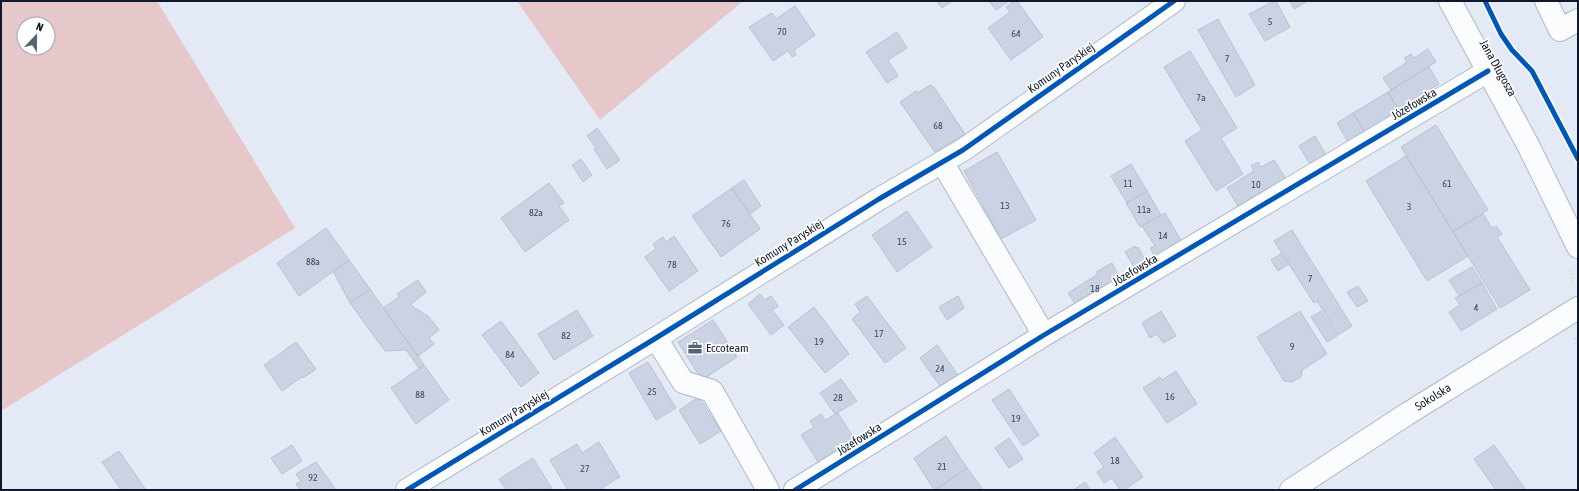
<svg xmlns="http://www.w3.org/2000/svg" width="1579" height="491" viewBox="0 0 1579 491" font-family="'Asap Condensed',sans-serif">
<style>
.green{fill:#e6c8cb;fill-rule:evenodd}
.building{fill:#cbd2e3;stroke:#bac2d2}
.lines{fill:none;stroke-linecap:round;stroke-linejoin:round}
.minor-casing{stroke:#b0b7c7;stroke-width:24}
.path{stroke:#cfd2d7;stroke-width:2.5;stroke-dasharray:1 3;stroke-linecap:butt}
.minor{stroke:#fbfcfe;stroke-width:22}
.cycleway-casing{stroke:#fff;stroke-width:8}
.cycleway{stroke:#0057b8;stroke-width:5}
.labels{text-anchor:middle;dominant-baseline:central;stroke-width:3.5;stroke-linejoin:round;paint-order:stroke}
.number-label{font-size:10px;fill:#3f485b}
.street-label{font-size:12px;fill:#0f182c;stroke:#fff}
.poi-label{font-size:12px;fill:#0f182c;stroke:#fff;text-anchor:start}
</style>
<rect width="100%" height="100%" fill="#e3eaf6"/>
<path class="green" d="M1,1H157L295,228L1,411ZM24,24H48V48H24Z
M517,1H743L600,120Z"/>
<path class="building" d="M937,1H952L942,8Z
M989,1H1009L996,10Z
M1014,1H1017L1043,37L1011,60L988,28L1010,12L1006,7Z
M1274,1H1276L1290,27L1265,41L1249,14Z
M1290,1H1308L1294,9Z
M795,6L815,35L794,50L796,55L792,57L788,51L773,61L749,27L772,13L776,19Z
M1218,19L1255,85L1236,97L1198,30Z
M897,32L907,48L888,60L898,76L887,83L866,52Z
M1428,49L1436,62L1391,90L1383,78L1407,62L1404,58L1411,54L1414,58Z
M1190,51L1237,128L1221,138L1243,174L1216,191L1185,141L1202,130L1164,67Z
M1429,67L1439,84L1398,109L1388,92Z
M930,85L934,87L965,134L935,152L900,102L916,91L918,93Z
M1388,92L1400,112L1365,132L1353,113Z
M1353,113L1365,132L1348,142L1337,123Z
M1436,125L1488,210L1453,231L1401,147Z
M597,128L620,160L607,169L594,149L596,148L587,136Z
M1315,136L1326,155L1310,164L1299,146Z
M997,152L1036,220L1001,239L964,171Z
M1406,156L1468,256L1427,281L1366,181Z
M581,159L592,175L583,182L572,165Z
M1274,160L1286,179L1241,211L1227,188L1254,171L1251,166L1258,162L1261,167Z
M1131,164L1147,191L1127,203L1111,176Z
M744,180L761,206L750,214L732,188Z
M549,183L564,203L559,206L569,220L525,252L501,218Z
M732,188L760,229L721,257L692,216Z
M1146,189L1161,215L1140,227L1126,203L1147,191Z
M907,211L932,247L897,272L872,235Z
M1165,213L1182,242L1156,258L1150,248L1155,246L1142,226Z
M1483,214L1492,228L1496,226L1502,234L1497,237L1530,290L1500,308L1453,232Z
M326,228L349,260L299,296L277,263Z
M1292,230L1352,326L1338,335L1317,301L1314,303L1274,241Z
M674,236L698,271L669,291L645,257L656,249L653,244L663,237L666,242Z
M1135,246L1136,248L1138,247L1147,263L1136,270L1125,252Z
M1282,253L1289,264L1278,271L1271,260Z
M349,260L370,289L350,303L333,271Z
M1112,263L1123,283L1079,310L1068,293L1098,274L1096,272Z
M1472,267L1482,283L1459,296L1449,280Z
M418,280L426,292L410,305L428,316L439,330L429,338L434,344L418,356L383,308L399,297L397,294Z
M1482,283L1497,309L1461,331L1449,312L1460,305L1455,298Z
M1358,286L1368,301L1357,307L1347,292Z
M370,289L424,365L419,368L406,350L385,351L350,303Z
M760,294L765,300L771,296L778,306L772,310L784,325L771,335L748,304Z
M867,296L906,348L885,363L852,319L860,312L855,304Z
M958,296L964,308L947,320L939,307Z
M814,307L849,354L825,373L788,327Z
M577,310L593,336L554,360L538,334Z
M1161,311L1176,336L1163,343L1157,334L1150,338L1142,323Z
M1300,311L1327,354L1302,370L1301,377L1292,382L1284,381L1257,337Z
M1321,311L1337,336L1327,342L1311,317Z
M713,320L737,357L702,380L678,342Z
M501,321L539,373L521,387L482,335Z
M296,342L316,369L303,378L302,377L282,391L264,365Z
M937,345L960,378L943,390L920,358Z
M648,362L676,408L656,420L629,373Z
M424,365L449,400L416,424L391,388Z
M1176,371L1197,404L1167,423L1143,388L1160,377L1162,380Z
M841,379L857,401L835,414L820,393Z
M1009,389L1039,435L1023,446L992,400Z
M699,397L721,431L700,444L679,410Z
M838,413L856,442L820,465L801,435L814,427L810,421L821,414L825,420Z
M946,436L967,468L934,490L914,458Z
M1115,437L1143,477L1124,490H1120L1112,478L1104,483L1097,472L1104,467L1094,453Z
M1009,438L1023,459L1009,468L995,448Z
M599,442L620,477L603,487L604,490H568L550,460L577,444L582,453Z
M292,445L302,461L282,474L271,458Z
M1494,445L1526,490H1496L1474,459Z
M119,451L146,490H121L102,462Z
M533,458L552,489L506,490L499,479Z
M316,462L336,490H300L296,484L301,481L296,474Z
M967,468L983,490H935Z
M1085,482L1090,490H1073Z"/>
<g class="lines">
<defs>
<path id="minor" d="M1450,1L1528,145L1578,247
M1546,1L1560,30L1578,20
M942,162L1044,335
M656,338L683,382L712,391L768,490
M407,490L656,338L879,199L963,150L1174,1
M795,490L1044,335L1488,71
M1291,490L1407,414L1578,308"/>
</defs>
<use href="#minor" class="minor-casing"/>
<path class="path" d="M1570,270L1572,274L1571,285
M1575,338L1578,343"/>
<use href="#minor" class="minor"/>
<defs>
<path id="cycleway" d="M1485,1L1501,34L1512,50L1532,71L1578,159
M407,490L656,338L879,199L963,150L1174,1
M795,490L1044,335L1488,71"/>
</defs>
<use href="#cycleway" class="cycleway-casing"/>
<use href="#cycleway" class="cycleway"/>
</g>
<defs>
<symbol id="office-bare" viewBox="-9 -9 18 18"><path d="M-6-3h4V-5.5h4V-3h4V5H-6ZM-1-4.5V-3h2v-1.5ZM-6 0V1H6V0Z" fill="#596273" stroke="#fff" stroke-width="2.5" paint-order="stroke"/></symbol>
</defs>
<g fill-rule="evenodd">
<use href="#office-bare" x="685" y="338" width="20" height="20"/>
</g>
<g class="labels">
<g class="number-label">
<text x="1270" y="21">5</text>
<text x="782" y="31">70</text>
<text x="1016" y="33">64</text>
<text x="1227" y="58">7</text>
<text x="1201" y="97">7a</text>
<text x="938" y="125">68</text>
<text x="1128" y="183">11</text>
<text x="1447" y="183">61</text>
<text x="1256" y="184">10</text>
<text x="1005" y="205">13</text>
<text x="1409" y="206">3</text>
<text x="1144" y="209">11a</text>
<text x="536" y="212">82a</text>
<text x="726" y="223">76</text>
<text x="1163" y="235">14</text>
<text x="902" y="241">15</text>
<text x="313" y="261">88a</text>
<text x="672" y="264">78</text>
<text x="1310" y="278">7</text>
<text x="1095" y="288">18</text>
<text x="1476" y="307">4</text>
<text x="879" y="333">17</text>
<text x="566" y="335">82</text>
<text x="819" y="341">19</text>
<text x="1292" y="346">9</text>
<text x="510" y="354">84</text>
<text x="940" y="368">24</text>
<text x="652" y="391">25</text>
<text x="420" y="394">88</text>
<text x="1170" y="396">16</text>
<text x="838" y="397">28</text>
<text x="1016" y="418">19</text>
<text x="1115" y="460">18</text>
<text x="942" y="466">21</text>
<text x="585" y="468">27</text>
<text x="313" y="477">92</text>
</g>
<g class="street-label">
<text transform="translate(1061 68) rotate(-35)">Komuny Paryskiej</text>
<text transform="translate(1498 68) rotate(61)">Jana Długosza</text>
<text transform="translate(1414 104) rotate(-31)">Józefowska</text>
<text transform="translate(789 243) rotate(-32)">Komuny Paryskiej</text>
<text transform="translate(1135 270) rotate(-31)">Józefowska</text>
<text transform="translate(1433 397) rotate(-32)">Sokolska</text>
<text transform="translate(514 413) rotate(-31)">Komuny Paryskiej</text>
<text transform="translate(859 439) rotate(-32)">Józefowska</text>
</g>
<g class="poi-label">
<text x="706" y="348">Eccoteam</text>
</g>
</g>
<rect width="1579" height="491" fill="none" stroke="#0f182c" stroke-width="4"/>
<g transform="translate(36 36) rotate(22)"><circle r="19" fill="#ffffff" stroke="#9fa3ab"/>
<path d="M0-3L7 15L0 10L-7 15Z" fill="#596273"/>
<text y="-6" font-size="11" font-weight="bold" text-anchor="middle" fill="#0f182c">N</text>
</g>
</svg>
